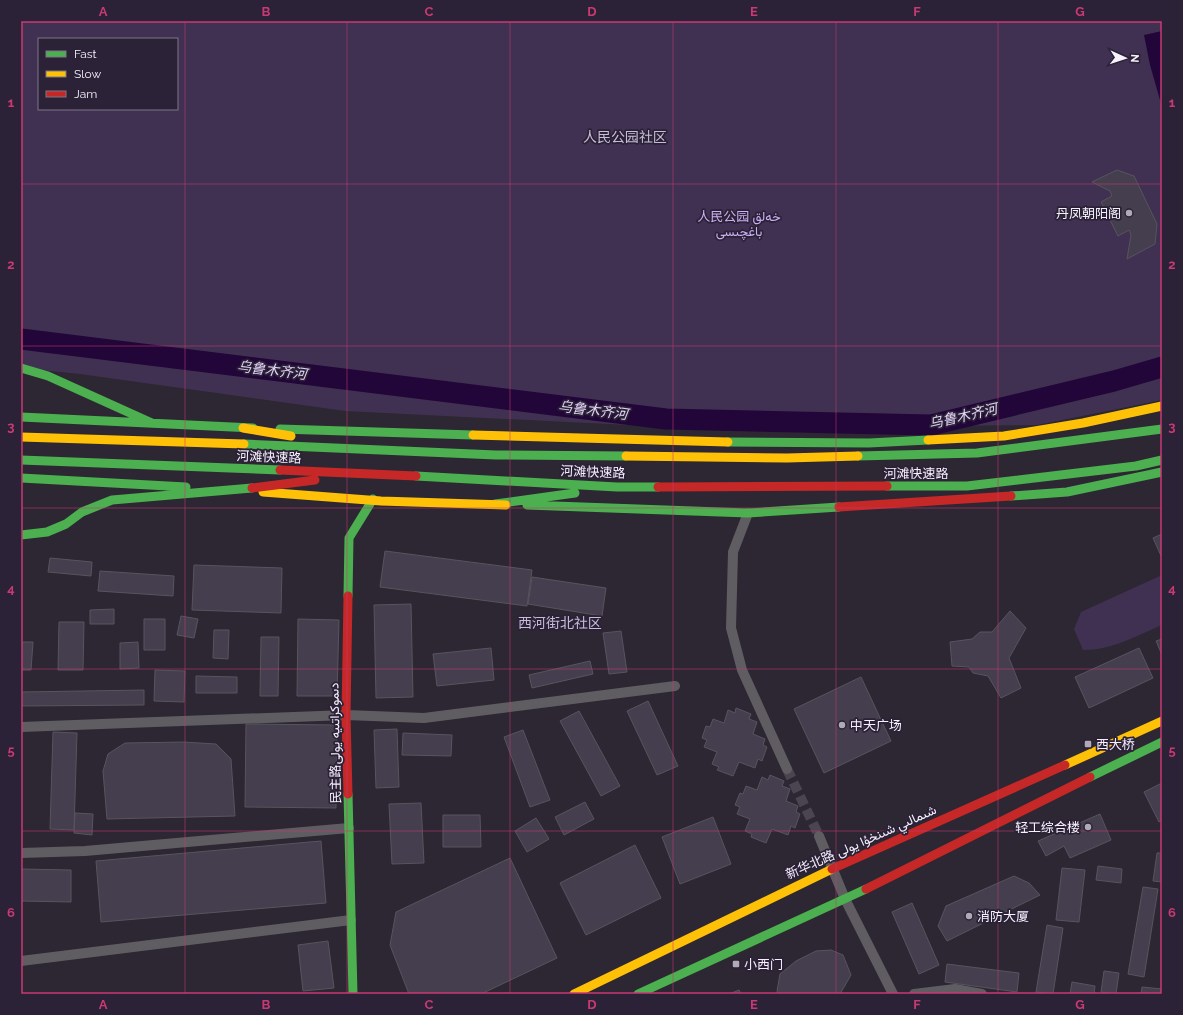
<svg xmlns="http://www.w3.org/2000/svg" width="1183" height="1015" viewBox="0 0 1183 1015" font-family="Raleway,Vazirmatn,'Noto Sans SC',sans-serif">
<style>
.green{fill:#403152;fill-rule:evenodd}
.water{fill:#220639}
.lines{fill:none;stroke-linecap:round;stroke-linejoin:round}
.river{stroke:#220639;stroke-width:21}
.building{fill:#453e4e;stroke:#58545d}
.street-tunnel{stroke:#4a4550;stroke-width:10;stroke-dasharray:10 5;stroke-linecap:butt}
.street{stroke:#5f5d62;stroke-width:10}
.fast{stroke:#4caf50;stroke-width:9}
.slow{stroke:#ffc107;stroke-width:9}
.jam{stroke:#c62828;stroke-width:9}
.grid{fill:none;stroke:#ca3973;stroke-width:1;stroke-opacity:0.55}
.poi-dot{fill:#afaab6;stroke:#2b2237;stroke-width:1.5}
.labels{text-anchor:middle;dominant-baseline:central;stroke-width:3.5;stroke-linejoin:round;paint-order:stroke}
.poi-label{font-size:13px;fill:#f6f1fd;stroke:#2b2237;text-anchor:start}
.park-label{font-size:13px;fill:#ccaef4;stroke:#2b2237}
.street-label{font-size:13px;fill:#f6f1fd;stroke:#2b2237}
.neighbourhood-label{font-size:14px;fill:#c8bdd8;stroke:#2b2237}
.water-label{font-size:14px;font-style:italic;fill:#e2d3f7;stroke:#2b2237}
.neatline{fill:none;stroke:#ca3973;stroke-width:1.5}
.grid-label{font-size:13px;text-anchor:middle;font-weight:bold;fill:#ca3973}
</style>
<rect width="100%" height="100%" fill="#2c2732"/>
<path class="green" d="M21,21H1162V400L1037,425L689,428L345,411L80,374L21,368ZM39,39H177V109H39Z
M1162,575V625C1136,636 1112,650 1083,650L1074,629L1081,612Z"/>
<path class="water" d="M1162,31V107L1150,65L1144,35Z"/>
<g class="lines">
<path class="river" d="M21,339L666,419L931,425L1114,381L1162,367"/>
</g>
<path class="building" d="M1117,170L1134,176L1157,224L1155,244L1127,259L1131,235L1129,230L1118,236L1101,202L1112,196L1110,191L1092,182Z
M1162,534V558L1153,538Z
M385,551L532,570L527,606L380,587Z
M50,558L92,562L91,576L48,572Z
M194,565L282,568L281,613L192,610Z
M100,571L174,576L173,596L98,591Z
M532,577L606,588L602,616L528,604Z
M411,604L413,697L376,698L374,605Z
M114,609V624H90V610Z
M1010,611L1026,628L1009,658L1021,688L1001,698L988,676L973,673L969,667L952,666L950,642L972,639L980,632H992Z
M181,616L198,619L194,638L177,635Z
M144,619H165V650H144Z
M298,619L339,620L337,696H297Z
M59,622H84L83,670H58Z
M214,630H229L228,659L213,658Z
M621,631L627,672L609,674L603,633Z
M261,637H279L278,696H260Z
M1162,639V655L1156,641Z
M21,642H33L31,670H21Z
M138,642L139,668L120,669V643Z
M491,648L494,680L437,686L433,654Z
M1139,648L1153,678L1089,708L1075,677Z
M590,661L593,674L532,688L529,675Z
M155,670L185,671L184,702L154,701Z
M196,676L237,677V693H196Z
M861,677L891,741L824,773L794,709Z
M144,690V705L21,706V692Z
M648,701L678,766L657,775L627,711Z
M736,708L751,714L749,719L757,722L753,734L765,739L763,745L767,747L762,761L758,759L755,768L739,762L733,776L717,770L719,767L712,764L717,752L704,747L707,740L702,738L706,726L710,727L713,719L724,723L728,710L735,713Z
M579,711L620,786L601,796L560,721Z
M246,724L337,725L336,808L245,807Z
M397,729L399,787L376,788L374,730Z
M523,730L550,800L530,807L504,737Z
M53,732L77,733L74,830L50,829Z
M403,733L452,735L451,756L402,755Z
M183,742L216,744L231,759L235,816L107,819L103,771L108,754L125,743Z
M770,775L784,781L782,786L790,789L786,801L798,806L796,812L800,814L795,828L791,826L788,835L772,829L766,843L751,837L752,834L745,831L750,819L737,814L740,807L735,805L740,793L743,794L746,786L757,790L762,777L768,780Z
M1162,783V820L1159,822L1144,792Z
M585,802L594,819L564,835L555,817Z
M421,803L424,863L392,864L389,804Z
M75,813L93,814L92,835L74,833Z
M1100,814L1111,840L1070,858L1064,846L1046,856L1038,841Z
M443,815H480L481,847H443Z
M713,817L731,864L680,884L662,837Z
M536,818L549,839L527,852L515,831Z
M321,841L326,903L101,922L96,861Z
M635,845L661,898L586,935L560,883Z
M1157,853H1162V882L1153,881Z
M510,858L557,958L481,994H409L390,945L396,912Z
M1098,866L1122,869L1121,883L1096,880Z
M1062,868L1085,870L1079,922L1056,920Z
M21,869L71,870V902L21,901Z
M1014,876L1029,883L1040,895L947,941L938,926L946,906Z
M1143,887L1158,889L1144,977L1128,974Z
M912,903L939,965L919,974L892,912Z
M1047,925L1063,928L1053,994L1036,992Z
M328,941L334,988L303,991L298,945Z
M831,950L843,955L851,975L840,994H779L777,991L780,974L796,961L816,951Z
M947,964L1019,973L1017,992L945,982Z
M1104,971L1119,973L1116,994L1101,992Z
M1072,982L1095,986L1094,994H1070Z
M1142,987L1162,989V994H1141Z
M739,990L741,994H729Z"/>
<g class="lines">
<path class="street-tunnel" d="M787,769L819,836"/>
<path class="street" d="M748,513L733,552L731,628L742,670L787,769
M21,727L346,715L424,718L675,686
M819,836L845,899L893,994
M21,853L85,851L349,828
M21,961L351,920
M914,994L955,989L982,994"/>
<path class="fast" d="M21,368L48,376L152,423
M21,417L253,428
M280,429L473,435
M728,442L869,443L928,440
M244,444L496,455L626,456
M858,456L977,453L1162,429
M21,460L280,470
M416,476L617,487H658
M21,478L186,487
M887,486H967L1136,466L1162,460
M1011,496L1067,492L1162,472
M495,504L575,493
M527,505L748,513L839,507
M21,535L47,532L66,524L82,512L112,500L252,488
M348,596L349,538L373,499
M1090,777L1162,742
M348,794L353,994
M638,994L866,889"/>
<path class="slow" d="M243,428L291,436
M473,435L728,442
M21,437L244,444
M928,440L1004,436L1083,423L1162,406
M626,456L787,458L858,456
M263,492L381,501L506,505
M1065,765L1162,721
M574,994L832,869"/>
<path class="jam" d="M280,470L416,476
M658,487L887,486
M252,488L315,480
M839,507L1011,496
M348,794L346,715L348,596
M832,869L1065,765
M866,889L1090,777"/>
</g>
<path class="grid" d="M185,21V994M347,21V994M510,21V994M673,21V994M836,21V994M998,21V994M21,184H1162M21,346H1162M21,508H1162M21,669H1162M21,831H1162"/>
<g class="poi-dot">
<circle cx="1129" cy="213" r="4"/>
<circle cx="842" cy="725" r="4"/>
<rect x="1084" y="740" width="8" height="8" rx="2"/>
<circle cx="1088" cy="827" r="4"/>
<circle cx="969" cy="916" r="4"/>
<rect x="732" y="960" width="8" height="8" rx="2"/>
</g>
<g class="labels">
<g class="poi-label">
<text x="1121" y="213" text-anchor="end">丹凤朝阳阁</text>
<text x="850" y="725">中天广场</text>
<text x="1096" y="744">西大桥</text>
<text x="1080" y="827" text-anchor="end">轻工综合楼</text>
<text x="977" y="916">消防大厦</text>
<text x="744" y="964">小西门</text>
</g>
<g class="park-label">
<text x="739" y="216">人民公园 خەلق<tspan x="739" dy="15">باغچىسى</tspan></text>
</g>
<g class="street-label">
<text transform="translate(269 457) rotate(2)">河滩快速路</text>
<text transform="translate(593 472) rotate(2)">河滩快速路</text>
<text x="916" y="473">河滩快速路</text>
<text transform="translate(335 743) rotate(-91)">民主路دىموكراتىيە يولى</text>
<text transform="translate(861 842) rotate(-24)">新华北路 شىمالىي شىنخۇا يولى</text>
</g>
<g class="neighbourhood-label">
<text x="625" y="137">人民公园社区</text>
<text x="560" y="623">西河街北社区</text>
</g>
<g class="water-label">
<text transform="translate(272 370) rotate(7)">乌鲁木齐河</text>
<text transform="translate(593 410) rotate(7)">乌鲁木齐河</text>
<text transform="translate(963 416) rotate(-13)">乌鲁木齐河</text>
</g>
</g>
<rect width="1183" height="1015" fill="none" stroke="#2b2237" stroke-width="44"/>
<rect x="38" y="38" width="140" height="72" fill="#2b2237" stroke="#7c7586"/>
<rect x="46" y="51" width="20" height="6" fill="#4caf50" stroke="#7c7586"/>
<text x="74" y="58" font-size="12" fill="#f6f1fd">Fast</text>
<rect x="46" y="71" width="20" height="6" fill="#ffc107" stroke="#7c7586"/>
<text x="74" y="78" font-size="12" fill="#f6f1fd">Slow</text>
<rect x="46" y="91" width="20" height="6" fill="#c62828" stroke="#7c7586"/>
<text x="74" y="98" font-size="12" fill="#f6f1fd">Jam</text>
<g transform="translate(1125 58) rotate(93)" stroke="#2b2237" stroke-width="3" paint-order="stroke">
<path d="M0-3L7 15L0 10L-7 15Z" fill="#f6f1fd"/>
<text y="-6" font-size="11" font-weight="bold" text-anchor="middle" fill="#f6f1fd">N</text>
</g>
<rect x="22" y="22" width="1139" height="971" class="neatline"/>
<g class="grid-label">
<text x="103" y="16">A</text>
<text x="266" y="16">B</text>
<text x="429" y="16">C</text>
<text x="592" y="16">D</text>
<text x="754" y="16">E</text>
<text x="917" y="16">F</text>
<text x="1080" y="16">G</text>
<text x="11" y="107">1</text>
<text x="1172" y="107">1</text>
<text x="11" y="269">2</text>
<text x="1172" y="269">2</text>
<text x="11" y="431">3</text>
<text x="1172" y="431">3</text>
<text x="11" y="593">4</text>
<text x="1172" y="593">4</text>
<text x="11" y="755">5</text>
<text x="1172" y="755">5</text>
<text x="11" y="917">6</text>
<text x="1172" y="917">6</text>
<text x="103" y="1009">A</text>
<text x="266" y="1009">B</text>
<text x="429" y="1009">C</text>
<text x="592" y="1009">D</text>
<text x="754" y="1009">E</text>
<text x="917" y="1009">F</text>
<text x="1080" y="1009">G</text>
</g>
</svg>
